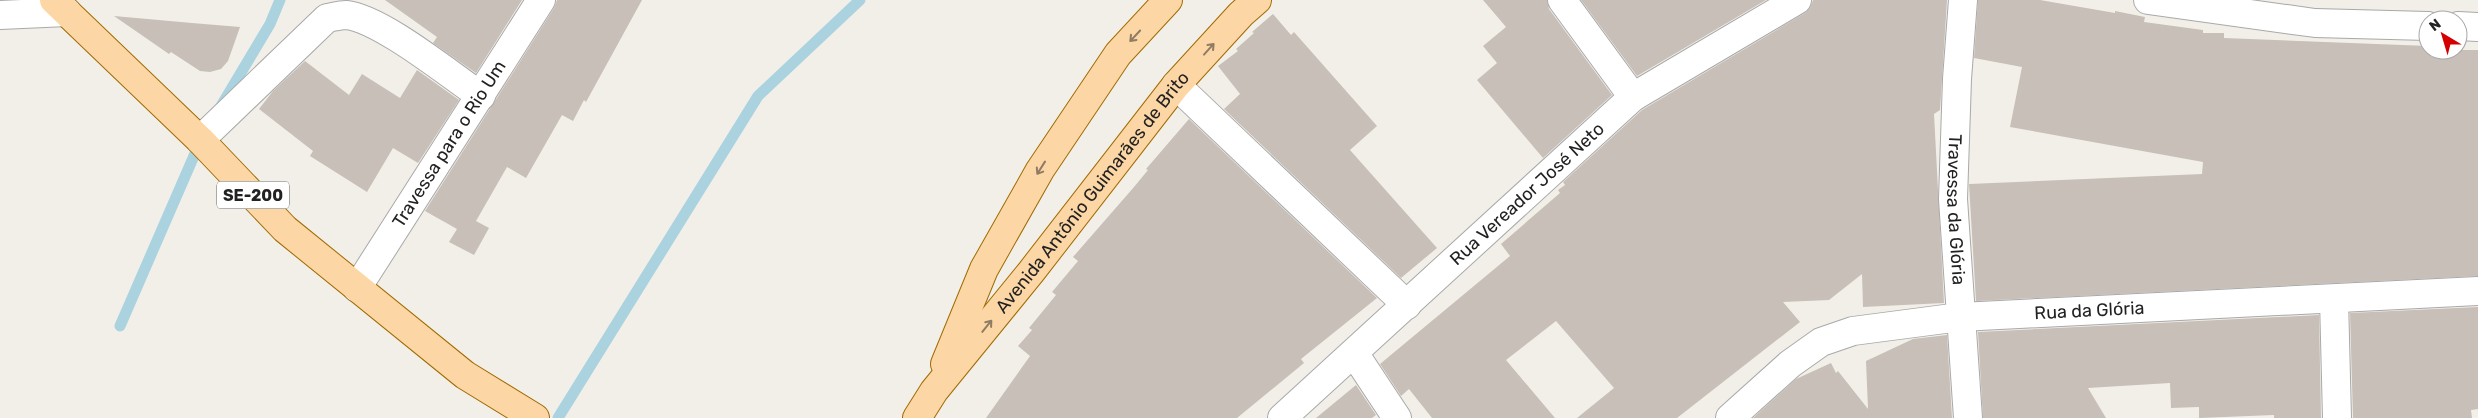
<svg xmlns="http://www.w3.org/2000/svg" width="2478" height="418" viewBox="0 0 2478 418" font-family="Rubik,sans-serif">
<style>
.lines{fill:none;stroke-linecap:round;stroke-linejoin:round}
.stream{stroke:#aad3df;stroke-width:11}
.building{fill:#c7bfb8}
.street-casing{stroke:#a9a9a9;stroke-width:30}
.primary-casing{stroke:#a06b00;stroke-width:30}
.street{stroke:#fff;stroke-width:28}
.primary{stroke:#fcd6a4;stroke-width:28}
.oneway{stroke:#8f7c63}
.labels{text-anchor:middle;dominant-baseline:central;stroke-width:4;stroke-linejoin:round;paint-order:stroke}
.shield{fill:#fff;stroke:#646464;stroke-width:1}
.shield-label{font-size:16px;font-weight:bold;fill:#222}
.street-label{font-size:18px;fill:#222;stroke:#fff}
</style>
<rect width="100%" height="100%" fill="#f2efe9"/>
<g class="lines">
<path class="stream" d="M221,106L270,24L280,0
M120,326L200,142
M558,418L758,96L860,0"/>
</g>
<path class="building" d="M385,0H522L476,73L433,43L437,37Z
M557,0H642L586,102L584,100L573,121L562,115L526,178L507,167L476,221L489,228L474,255L449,242L457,229L425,211L554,8Z
M1483,0H1547L1549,9L1612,95L1543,158L1477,80L1497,63L1483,46L1506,27Z
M1581,0H1766L1637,76Z
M1813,0H1947L1940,110L1934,114L1944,303L1863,307L1862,274L1829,300L1783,302L1800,322L1677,418H1577L1614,388L1556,321L1506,360L1555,418H1432L1409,389L1401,396L1380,364L1510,256L1501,244L1560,193L1558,190L1565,185L1563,182L1642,110L1805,13L1810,8Z
M1978,0H2040L2115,13V11L2145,17L2144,22L2203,30V33H2224V38L2428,46V50H2478V276L1976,301L1969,184L2202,174L2203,162L2010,127L2022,67L1974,58Z
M1273,14L1291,35L1294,32L1377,126L1350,150L1437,248L1401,278L1224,109L1240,94L1218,66L1238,51L1236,49L1254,33L1252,32Z
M114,16L192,23L240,27L228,61L221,69L210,72L200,71L171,52L169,54Z
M305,61L349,95L362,74L400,98L417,70L459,100L418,163L393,148L367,192L310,156L313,151L259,109L273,91Z
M1189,119L1377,298L1301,359L1304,363L1237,418H986L1030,356L1018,346L1032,330L1029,328L1056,295L1052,292L1078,261L1073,257L1134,187L1148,170L1146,169Z
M2478,307V409L2471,410L2472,418H2353L2350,313Z
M2319,315L2321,418H2274V415L2199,418V407L2171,408L2170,383L2088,388L2106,418H1983L1978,332Z
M1947,335L1952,418H1753L1796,379L1831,363L1836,373L1838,371L1868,409L1866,361L1913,339Z
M1356,385L1376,415L1372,418H1316Z"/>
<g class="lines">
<defs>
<g id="street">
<path d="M1562,0L1633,97"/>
<path id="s1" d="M1963,0L1957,79L1953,199L1968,418"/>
<path d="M2148,0L2315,23L2428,26"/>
<path d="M0,15L67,12"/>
<path d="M2458,26L2478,27"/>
<path d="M1176,85L1407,305"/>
<path d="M200,140L327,18C333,17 340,15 346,15C380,18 450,75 481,96"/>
<path id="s2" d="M357,288L541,0"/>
<path d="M2334,299L2337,418"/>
<path d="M1354,353L1397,418"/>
<path id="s3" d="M1282,418L1633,97L1797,0"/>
<path id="s4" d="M1730,418L1790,364L1821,342L1853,331L1960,317L2478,291"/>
</g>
<g id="primary">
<path d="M54,0L200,140L285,229L465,375L535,418"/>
<path d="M945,364L984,269L1040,170L1118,54L1168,0"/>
<path id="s5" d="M917,418L934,391L1031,272L1176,85L1241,14L1257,0"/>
</g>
</defs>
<use href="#street" class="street-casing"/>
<use href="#primary" class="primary-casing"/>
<use href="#street" class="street"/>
<use href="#primary" class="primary"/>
</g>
<defs><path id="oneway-shaft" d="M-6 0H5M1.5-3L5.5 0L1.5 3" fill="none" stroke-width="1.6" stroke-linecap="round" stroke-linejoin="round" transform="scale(1.25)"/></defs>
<g class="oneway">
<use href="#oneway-shaft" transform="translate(1135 36) rotate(133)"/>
<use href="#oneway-shaft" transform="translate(1209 49) rotate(-48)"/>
<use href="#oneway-shaft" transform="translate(1041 168) rotate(122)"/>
<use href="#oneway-shaft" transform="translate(987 326) rotate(-51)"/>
</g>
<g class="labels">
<rect class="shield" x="217" y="181.5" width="72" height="27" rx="4"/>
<g class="shield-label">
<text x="253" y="195">SE-200</text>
</g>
<g class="street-label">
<text stroke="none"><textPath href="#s2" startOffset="171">Travessa para o Rio Um</textPath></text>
<text stroke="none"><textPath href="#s5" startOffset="286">Avenida Antônio Guimarães de Brito</textPath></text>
<text stroke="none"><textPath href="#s3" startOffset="332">Rua Vereador José Neto</textPath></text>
<text stroke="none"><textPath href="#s1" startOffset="210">Travessa da Glória</textPath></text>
<text stroke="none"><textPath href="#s4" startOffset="390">Rua da Glória</textPath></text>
</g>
</g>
<g transform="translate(2443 35) rotate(322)"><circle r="24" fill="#ffffff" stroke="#a7a7a7"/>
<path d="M0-4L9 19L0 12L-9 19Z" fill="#d40000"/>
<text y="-8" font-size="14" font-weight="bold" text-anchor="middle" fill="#222222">N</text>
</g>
</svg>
